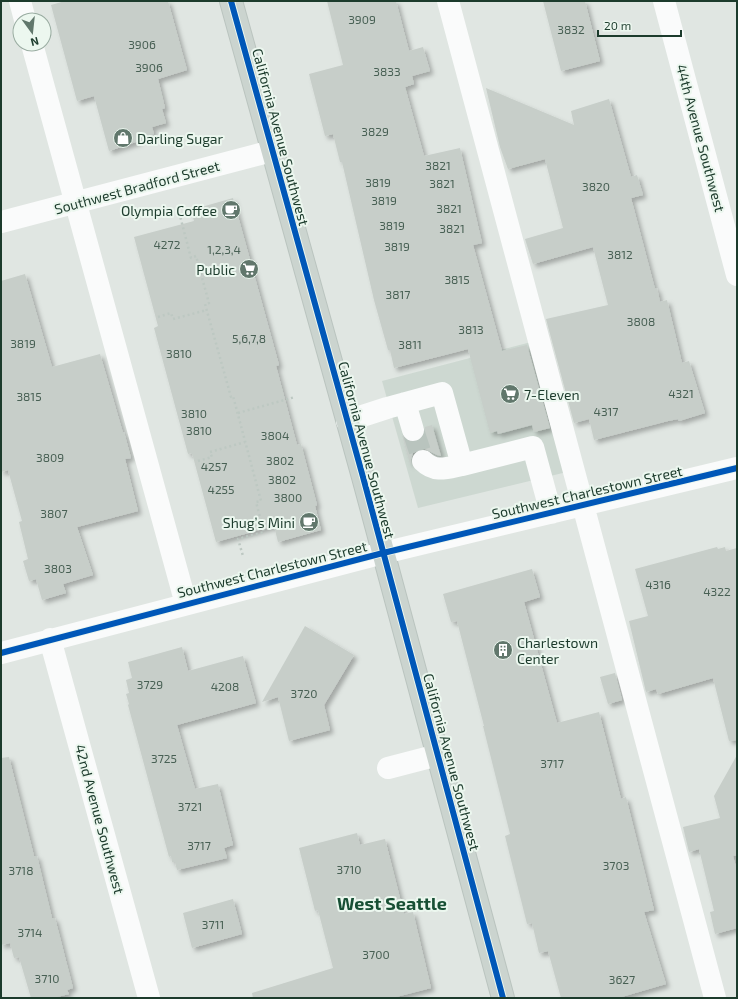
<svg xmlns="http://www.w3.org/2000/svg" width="738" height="999" viewBox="0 0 738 999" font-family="'Exo 2',sans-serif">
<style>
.built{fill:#cdd8d1}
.building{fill:#c7cec9;filter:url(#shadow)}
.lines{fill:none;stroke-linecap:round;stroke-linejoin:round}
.minor-tunnel{stroke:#b9c4be;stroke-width:22;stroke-dasharray:22 11;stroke-linecap:butt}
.major-casing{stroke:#bac4bf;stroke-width:24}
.path{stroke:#bdc8c2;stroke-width:2.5;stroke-dasharray:2 3;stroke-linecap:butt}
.minor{stroke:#fafbfb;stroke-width:22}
.major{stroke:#cbd4cf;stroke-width:22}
.cycleway-casing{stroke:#ecf7ef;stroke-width:8}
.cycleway{stroke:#0057b8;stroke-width:6}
.labels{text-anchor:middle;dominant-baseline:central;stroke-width:4;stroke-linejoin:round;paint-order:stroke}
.number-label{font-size:12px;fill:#486054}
.street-label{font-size:14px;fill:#1c3b2c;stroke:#ecf7ef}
.poi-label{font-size:14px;fill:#1c3b2c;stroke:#ecf7ef;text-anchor:start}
.district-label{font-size:18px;font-weight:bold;fill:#174f34;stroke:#ecf7ef}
</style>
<defs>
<filter id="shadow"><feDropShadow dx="3.5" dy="3.5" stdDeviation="2" flood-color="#0004"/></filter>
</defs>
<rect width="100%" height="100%" fill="#e0e6e2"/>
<path class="built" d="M535,341L571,471L418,508L382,381Z"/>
<path class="building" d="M65,1H168L187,70L158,79L165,108L162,109L166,123L152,127L154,134L138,138L139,141L109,151L94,96L77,101L51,5Z
M327,1H396L409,51L423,47L430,71L412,76L414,84L405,87L424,156L460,148L482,243L473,245L502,351L527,345L550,428L534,432L532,425L498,434L497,431L490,433L468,349L394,368L390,350H388L374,300L342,162H340L333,134L325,136L309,74L343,65Z
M543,1H585L600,61L561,71Z
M486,88L574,125L571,111L609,99L631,177L637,175L643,195L631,198L655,289L657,288L660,302L667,300L682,363L689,361L705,413L679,421L678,419L668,421L594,440L589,419L574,423L546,319L608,305L593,247L533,264L525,239L563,228L545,159L508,169L500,147Z
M233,198L279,365L276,366L297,445L301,444L317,505L315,506L321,530L278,542L274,526L216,542L192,453L188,454L154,328L158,326L134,237L194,221L191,210Z
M25,274L52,367L100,354L123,433L124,432L131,458L125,459L138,511L77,527L93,575L63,584L66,593L42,600L36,579L29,581L23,561L28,559L19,522L22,521L8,470L1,472V281Z
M432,425L441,456L437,455L425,449H419L413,453L411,459V464H410L402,435L405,439L410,442H417L422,438L425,433V427Z
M717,547L718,549L725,547L726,551L737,548V740L729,741L713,678L658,694L656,689L646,692L629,621L648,616L635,569Z
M532,569L540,597L524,602L557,723L599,712L621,799L626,797L654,910L644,912L666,984L618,998H561L548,951L539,953L532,923L527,924L505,836L510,834L483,726H484L457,621L451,622L443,594Z
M305,626L354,655L324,705L330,730L289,741L278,697L262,702Z
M182,647L188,671L243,656L256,703L177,725L195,789L218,784L233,845L224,848L227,858L177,870L175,862H172L171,856L169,857L162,831L128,705L129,704L126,694L129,693L126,680L132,678L128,662Z
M615,673L622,700L608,704L600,677Z
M737,755V855L733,856L737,871V928L715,934L710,912L714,911L699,849L689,852L683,827L720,818L714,796Z
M9,757L34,856H37L52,918H55L73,988L67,990L69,994L53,998H31L19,957L14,958L10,943L1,945V758Z
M357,833L360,845L385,839L404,914L413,912L431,988L392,998H253L252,993L333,968L318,910L315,911L299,848Z
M233,899L242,934L192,948L183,913Z"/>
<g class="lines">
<path class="minor-tunnel" d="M413,430L423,461"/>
<defs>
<path id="major" d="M231,1L363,477L503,998"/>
</defs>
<use href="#major" class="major-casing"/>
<path class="path" d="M178,208L191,258L196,256L209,303L205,304L231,397L233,396L261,501L256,502L264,532L238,539L243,556
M158,317L171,313L173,319L207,310
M238,413L295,397
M198,461L212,457L210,452L245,442"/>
<path class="minor" d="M20,1L25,20
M448,1L715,998
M664,1L737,275
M32,44L186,604
M1,222L272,151
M405,403L413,430
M347,421L387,408L442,393L462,465L533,447L551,513
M423,461C435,473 447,468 462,465
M50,639L149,998
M1,653L383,553L737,468
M388,768L438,755"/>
<use href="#major" class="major"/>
<defs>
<path id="cycleway" d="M231,1L363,477L503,998
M1,653L383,553L737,468"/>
</defs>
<use href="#cycleway" class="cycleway-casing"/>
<use href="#cycleway" class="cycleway"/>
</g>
<defs>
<symbol id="shop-disc" viewBox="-11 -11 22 22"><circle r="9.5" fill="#61776c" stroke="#ecf7ef"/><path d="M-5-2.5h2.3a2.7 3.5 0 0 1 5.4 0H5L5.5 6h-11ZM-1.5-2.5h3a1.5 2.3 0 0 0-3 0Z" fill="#fff"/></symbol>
<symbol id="cafe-disc" viewBox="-11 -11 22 22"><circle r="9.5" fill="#61776c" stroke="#ecf7ef"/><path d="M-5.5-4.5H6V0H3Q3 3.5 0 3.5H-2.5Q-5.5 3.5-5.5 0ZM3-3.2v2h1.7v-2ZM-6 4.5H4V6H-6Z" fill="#fff"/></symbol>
<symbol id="supermarket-disc" viewBox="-11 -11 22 22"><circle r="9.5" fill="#61776c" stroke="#ecf7ef"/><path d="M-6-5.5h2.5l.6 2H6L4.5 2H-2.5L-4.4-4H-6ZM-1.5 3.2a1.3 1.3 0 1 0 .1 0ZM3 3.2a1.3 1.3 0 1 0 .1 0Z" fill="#fff"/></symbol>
<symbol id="building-disc" viewBox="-11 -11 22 22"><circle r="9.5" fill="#61776c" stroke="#ecf7ef"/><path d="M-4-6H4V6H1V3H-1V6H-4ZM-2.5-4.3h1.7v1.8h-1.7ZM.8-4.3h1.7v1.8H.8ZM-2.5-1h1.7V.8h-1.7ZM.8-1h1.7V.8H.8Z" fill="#fff"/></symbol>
</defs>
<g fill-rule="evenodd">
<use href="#shop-disc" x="112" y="127" width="22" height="22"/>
<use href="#cafe-disc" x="220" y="199" width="22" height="22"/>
<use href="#supermarket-disc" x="238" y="258" width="22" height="22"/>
<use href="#supermarket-disc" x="499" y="383" width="22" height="22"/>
<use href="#cafe-disc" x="298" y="511" width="22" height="22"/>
<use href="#building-disc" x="492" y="639" width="22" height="22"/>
</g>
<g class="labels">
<g class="number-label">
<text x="362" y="19">3909</text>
<text x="571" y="29">3832</text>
<text x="142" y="44">3906</text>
<text x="149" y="67">3906</text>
<text x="387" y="71">3833</text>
<text x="375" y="131">3829</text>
<text x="438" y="165">3821</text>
<text x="378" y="182">3819</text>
<text x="442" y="183">3821</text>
<text x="596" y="186">3820</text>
<text x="384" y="200">3819</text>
<text x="449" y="208">3821</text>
<text x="392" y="225">3819</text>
<text x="452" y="228">3821</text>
<text x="167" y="244">4272</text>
<text x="397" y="246">3819</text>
<text x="224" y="249">1,2,3,4</text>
<text x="620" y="254">3812</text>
<text x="457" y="279">3815</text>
<text x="398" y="294">3817</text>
<text x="641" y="321">3808</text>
<text x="471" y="329">3813</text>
<text x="249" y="338">5,6,7,8</text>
<text x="23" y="343">3819</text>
<text x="410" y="344">3811</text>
<text x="179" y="353">3810</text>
<text x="681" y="393">4321</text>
<text x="29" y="396">3815</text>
<text x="606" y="411">4317</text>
<text x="194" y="413">3810</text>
<text x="199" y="430">3810</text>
<text x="275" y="435">3804</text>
<text x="50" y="457">3809</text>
<text x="280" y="460">3802</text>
<text x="214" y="466">4257</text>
<text x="282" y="479">3802</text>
<text x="221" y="489">4255</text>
<text x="288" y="497">3800</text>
<text x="54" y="513">3807</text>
<text x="58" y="568">3803</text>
<text x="658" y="584">4316</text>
<text x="717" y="591">4322</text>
<text x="150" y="684">3729</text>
<text x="225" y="686">4208</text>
<text x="304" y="693">3720</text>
<text x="164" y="758">3725</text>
<text x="552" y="763">3717</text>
<text x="190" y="806">3721</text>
<text x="199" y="845">3717</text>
<text x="616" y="865">3703</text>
<text x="349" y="869">3710</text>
<text x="21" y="870">3718</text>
<text x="213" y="924">3711</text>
<text x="30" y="932">3714</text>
<text x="376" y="954">3700</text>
<text x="47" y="978">3710</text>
<text x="622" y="979">3627</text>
</g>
<g class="street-label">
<text transform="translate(281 137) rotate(75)">California Avenue Southwest</text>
<text transform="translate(701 138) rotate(75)">44th Avenue Southwest</text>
<text transform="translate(137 187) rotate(-15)">Southwest Bradford Street</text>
<text transform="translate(367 450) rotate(75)">California Avenue Southwest</text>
<text transform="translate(587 492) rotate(-13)">Southwest Charlestown Street</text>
<text transform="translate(272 569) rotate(-14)">Southwest Charlestown Street</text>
<text transform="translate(452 762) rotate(75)">California Avenue Southwest</text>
<text transform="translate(100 819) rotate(75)">42nd Avenue Southwest</text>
</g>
<g class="poi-label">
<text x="137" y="138">Darling Sugar</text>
<text x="217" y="210" text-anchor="end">Olympia Coffee</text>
<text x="235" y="269" text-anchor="end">Public</text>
<text x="524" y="394">7-Eleven</text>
<text x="295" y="522" text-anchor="end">Shug’s Mini</text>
<text x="517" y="642">Charlestown<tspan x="517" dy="16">Center</tspan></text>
</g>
<g class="district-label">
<text x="392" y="903">West Seattle</text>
</g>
</g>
<rect width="738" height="999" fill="none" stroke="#1c3b2c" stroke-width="4"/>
<g transform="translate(32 32) rotate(165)"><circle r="19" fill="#ecf7ef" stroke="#99aca1"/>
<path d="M0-3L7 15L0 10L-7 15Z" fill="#61776c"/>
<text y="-6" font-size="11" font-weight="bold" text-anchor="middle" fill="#1c3b2c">N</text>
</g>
<path d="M598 30v6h83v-6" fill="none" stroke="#1c3b2c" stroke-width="2"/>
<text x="604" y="30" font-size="12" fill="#1c3b2c" stroke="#ecf7ef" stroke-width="3" paint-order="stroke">20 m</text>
</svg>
